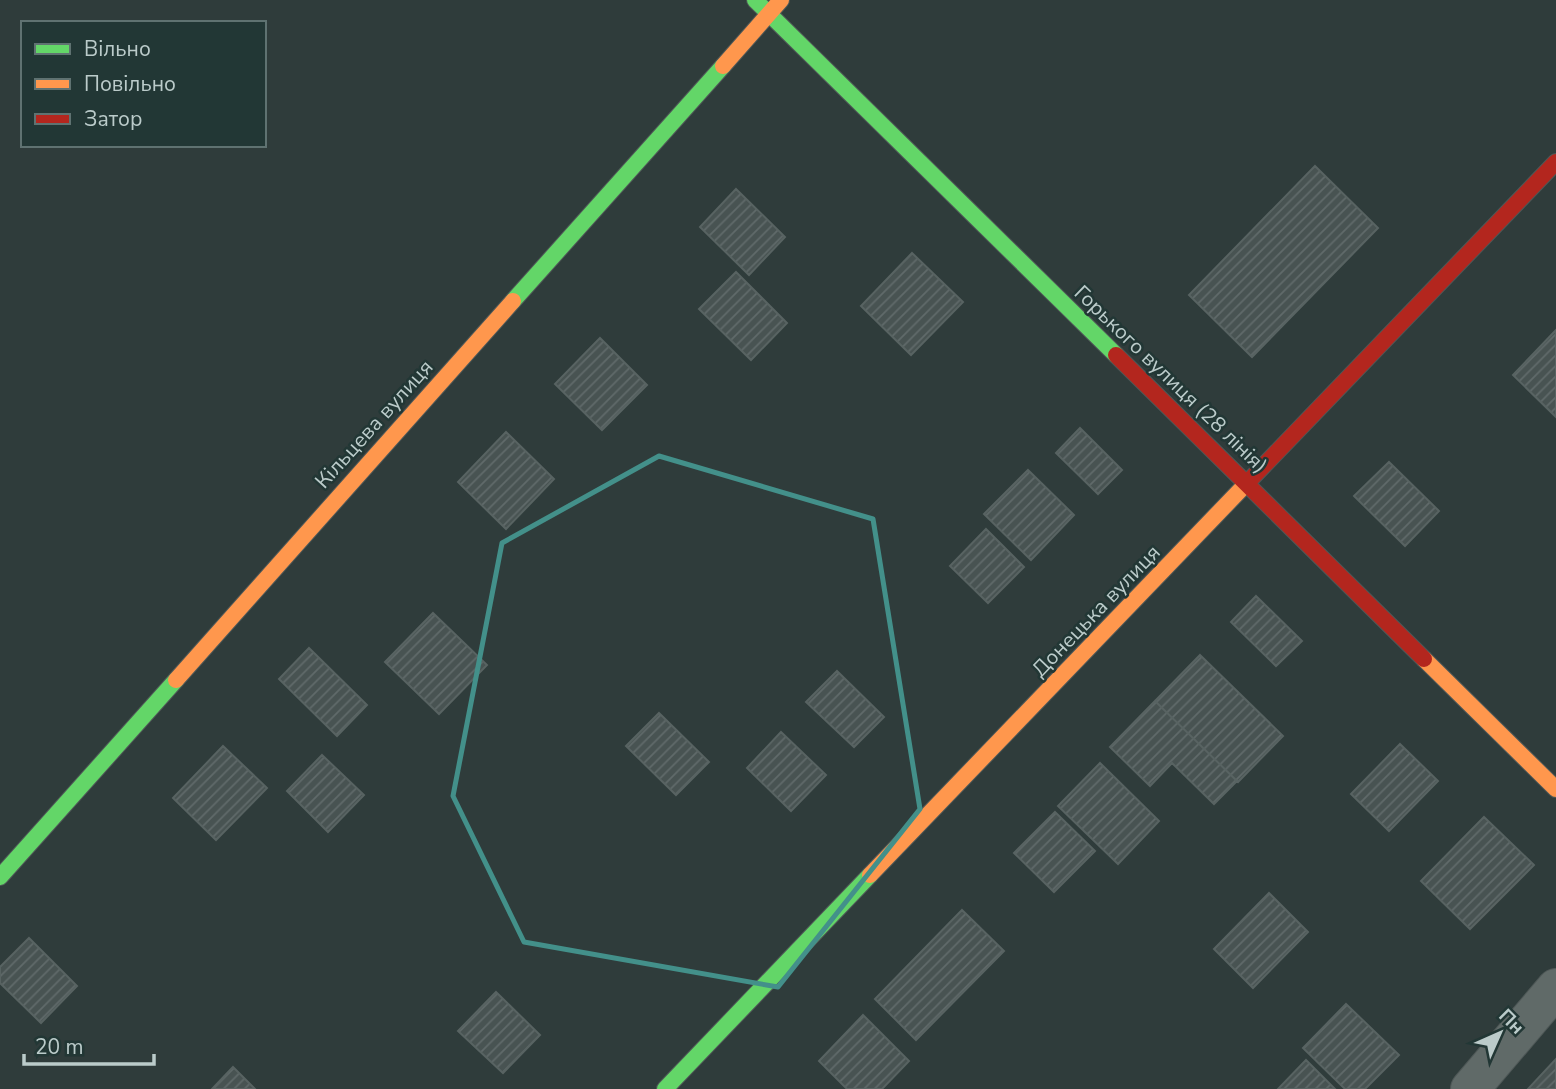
<svg xmlns="http://www.w3.org/2000/svg" width="1556" height="1089" viewBox="0 0 1556 1089" font-family="'Nunito Sans',sans-serif">
<style>
.building{fill:url(#building-hatch);stroke:#586362;stroke-width:2}
.lines{fill:none;stroke-linecap:round;stroke-linejoin:round}
.street-casing{stroke:#4f5857;stroke-width:40}
.fast-casing{stroke:#4f5857;stroke-width:18}
.slow-casing{stroke:#4f5857;stroke-width:18}
.jam-casing{stroke:#4f5857;stroke-width:18}
.street{stroke:#606a68;stroke-width:38}
.fast{stroke:#63d668;stroke-width:16}
.slow{stroke:#ff974d;stroke-width:16}
.jam{stroke:#b3261e;stroke-width:16}
.marked{fill:none;stroke:#43908a;stroke-width:5;stroke-linejoin:round}
.labels{text-anchor:middle;dominant-baseline:central;stroke-width:5;stroke-linejoin:round;paint-order:stroke}
.street-label{font-size:21px;fill:#bbcbca;stroke:#223735}
</style>
<defs>
<pattern id="building-hatch" width="6" height="6" patternUnits="userSpaceOnUse" patternTransform="scale(1.75)"><rect width="6" height="6" fill="#485352"/><path d="M-1 1l2-2M0 6l6-6M5 7l2-2" fill="none" stroke="#606a6a"/></pattern>
</defs>
<rect width="100%" height="100%" fill="#2f3c3b"/>
<path class="building" d="M1315,166L1378,228L1252,357L1189,295Z
M736,189L785,237L749,275L700,227Z
M912,253L963,302L911,355L861,306Z
M736,272L787,323L751,360L699,309Z
M1556,330V417L1513,375Z
M600,338L647,385L602,430L555,384Z
M1080,428L1122,470L1098,494L1056,453Z
M506,432L554,479L506,529L458,482Z
M1389,462L1439,511L1405,546L1354,496Z
M1028,470L1074,515L1031,560L984,514Z
M986,529L1024,567L988,603L950,566Z
M1256,596L1302,641L1276,666L1231,622Z
M433,613L487,665L439,714L385,662Z
M309,648L367,705L337,736L279,679Z
M1200,655L1283,736L1238,782L1155,701Z
M837,671L884,717L854,747L806,702Z
M1155,701L1237,781L1214,804L1172,763L1150,786L1110,747Z
M659,713L709,762L676,795L626,746Z
M781,732L826,775L791,811L747,768Z
M1400,744L1438,781L1389,831L1351,794Z
M223,746L267,788L216,840L173,798Z
M322,755L364,795L328,832L287,791Z
M1100,763L1159,821L1118,864L1058,806Z
M1055,812L1095,851L1054,892L1014,853Z
M1484,817L1534,865L1470,929L1421,881Z
M1269,893L1308,932L1253,988L1214,949Z
M962,910L1004,951L916,1040L875,999Z
M29,938L77,986L41,1023L0,983V967Z
M496,992L540,1035L503,1073L458,1031Z
M1346,1004L1399,1055L1365,1089H1345L1303,1048Z
M863,1015L909,1061L882,1089H847L819,1061Z
M1556,1059V1089H1528Z
M1306,1060L1335,1089H1278Z
M233,1067L255,1089H212Z"/>
<g class="lines">
<defs>
<path id="street" d="M1470,1089L1556,988"/>
<path id="fast" d="M755,0L1116,355
M513,301L723,66
M0,877L176,680
M665,1089L870,875"/>
<path id="slow" d="M723,66L781,0
M1424,659L1556,789
M176,680L513,301
M870,875L1247,483"/>
<path id="jam" d="M1116,355L1424,659
M1247,483L1556,162"/>
</defs>
<use href="#street" class="street-casing"/>
<use href="#fast" class="fast-casing"/>
<use href="#slow" class="slow-casing"/>
<use href="#jam" class="jam-casing"/>
<use href="#street" class="street"/>
<use href="#fast" class="fast"/>
<use href="#slow" class="slow"/>
<use href="#jam" class="jam"/>
</g>
<path class="marked" d="M659,456L873,519L920,809L778,987L524,942L453,796L502,543Z"/>
<g class="labels">
<g class="street-label">
<text transform="translate(1171 379) rotate(44)">Горького вулиця (28 лiнiя)</text>
<text transform="translate(374 424) rotate(-48)">Кільцева вулиця</text>
<text transform="translate(1096 611) rotate(-46)">Донецька вулиця</text>
</g>
</g>
<rect x="21" y="21" width="245" height="126" fill="#223735" stroke="#5f7271" stroke-width="2"/>
<rect x="35" y="44" width="35" height="10" fill="#63d668" stroke="#5f7271" stroke-width="2"/>
<text x="84" y="56" font-size="21" fill="#bbcbca">Вільно</text>
<rect x="35" y="79" width="35" height="10" fill="#ff974d" stroke="#5f7271" stroke-width="2"/>
<text x="84" y="91" font-size="21" fill="#bbcbca">Повільно</text>
<rect x="35" y="114" width="35" height="10" fill="#b3261e" stroke="#5f7271" stroke-width="2"/>
<text x="84" y="126" font-size="21" fill="#bbcbca">Затор</text>
<g transform="translate(1500 1033) rotate(45)" stroke="#223735" stroke-width="5" paint-order="stroke">
<path d="M0-5L12 26L0 18L-12 26Z" fill="#bbcbca"/>
<text y="-10" font-size="19" font-weight="bold" text-anchor="middle" fill="#bbcbca">Пн</text>
</g>
<path d="M24 1054v10h130v-10" fill="none" stroke="#bbcbca" stroke-width="3.5"/>
<text x="35" y="1054" font-size="21" fill="#bbcbca" stroke="#223735" stroke-width="5" paint-order="stroke">20 m</text>
</svg>
